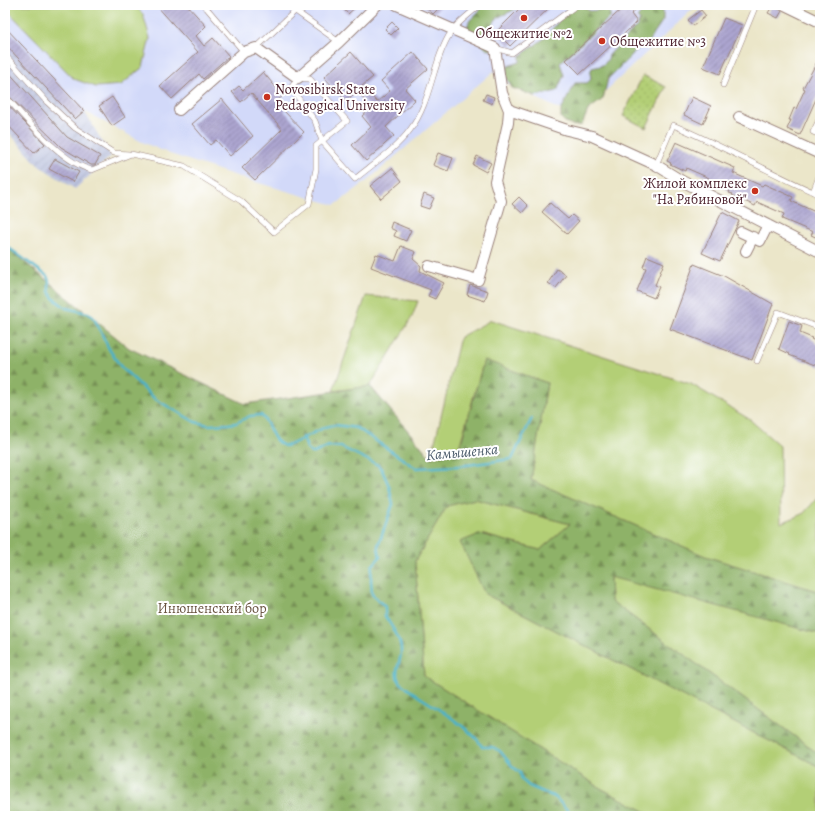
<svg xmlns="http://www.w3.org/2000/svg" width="825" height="821" viewBox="0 0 825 821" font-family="Alegreya,serif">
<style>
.built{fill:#d2d9f9}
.industrial{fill:url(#industrial-furrows)}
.grass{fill:#b3cf76;stroke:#7e7750}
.forest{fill:url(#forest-firs);stroke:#6c6849}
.park{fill:url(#park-dots);stroke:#7e7750}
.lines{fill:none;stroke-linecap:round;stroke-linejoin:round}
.stream{stroke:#4ab2c9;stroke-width:2.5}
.building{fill:url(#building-hatch)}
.service-casing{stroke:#9a827a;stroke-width:6}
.minor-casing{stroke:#9a827a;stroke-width:12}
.service{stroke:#fff;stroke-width:5}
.minor{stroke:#fff;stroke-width:10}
.poi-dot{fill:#c8321e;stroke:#fff;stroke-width:1.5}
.labels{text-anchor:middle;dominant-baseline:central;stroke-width:4;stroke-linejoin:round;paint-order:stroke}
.poi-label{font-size:14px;fill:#4a1f2b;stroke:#fff;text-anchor:start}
.park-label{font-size:14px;fill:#6a5442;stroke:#fff}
.water-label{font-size:15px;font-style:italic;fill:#4a5a6a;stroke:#fff}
</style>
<defs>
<pattern id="industrial-furrows" width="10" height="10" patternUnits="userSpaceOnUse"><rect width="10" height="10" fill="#bcc3de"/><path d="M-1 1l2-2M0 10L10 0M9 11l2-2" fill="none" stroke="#a3a7bf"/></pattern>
<pattern id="forest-firs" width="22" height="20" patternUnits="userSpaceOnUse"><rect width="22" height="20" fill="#8eb267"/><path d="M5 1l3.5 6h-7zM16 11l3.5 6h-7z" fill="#769055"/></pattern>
<pattern id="park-dots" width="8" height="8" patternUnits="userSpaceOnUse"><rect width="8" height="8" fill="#b3cf76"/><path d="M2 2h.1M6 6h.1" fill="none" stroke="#9bb166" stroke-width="1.8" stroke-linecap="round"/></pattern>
<pattern id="building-hatch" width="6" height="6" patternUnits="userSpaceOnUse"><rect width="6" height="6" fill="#aca5d0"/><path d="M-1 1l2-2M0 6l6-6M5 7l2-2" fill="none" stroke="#8e86a9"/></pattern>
</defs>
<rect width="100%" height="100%" fill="#fff"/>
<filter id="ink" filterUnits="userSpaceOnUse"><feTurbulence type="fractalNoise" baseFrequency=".025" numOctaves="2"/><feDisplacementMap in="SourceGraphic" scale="8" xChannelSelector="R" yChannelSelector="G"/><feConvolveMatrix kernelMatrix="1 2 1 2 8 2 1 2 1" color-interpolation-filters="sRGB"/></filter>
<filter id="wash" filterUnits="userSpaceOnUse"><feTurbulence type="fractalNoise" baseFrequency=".012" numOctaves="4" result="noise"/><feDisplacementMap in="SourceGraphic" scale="16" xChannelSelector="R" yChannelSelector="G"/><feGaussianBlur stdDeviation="0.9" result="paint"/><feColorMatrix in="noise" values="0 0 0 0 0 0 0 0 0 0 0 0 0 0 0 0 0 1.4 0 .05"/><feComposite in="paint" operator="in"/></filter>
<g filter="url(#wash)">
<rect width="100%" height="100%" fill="#ebe6c9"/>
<path class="built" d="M5,5H697L577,118L508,84L494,71L367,181L335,205L252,181L170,154L142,142L84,111L5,27Z"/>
<path class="industrial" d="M5,27L84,111L111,156L75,189L38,165L5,128Z"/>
<path class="grass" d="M5,5H134L143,14L150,38L143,67L121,85L96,87L74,79L5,8Z
M366,296L418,301L412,317L370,386L333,391Z
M491,320L691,384L749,419L780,446L781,523L803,514L820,495V592L705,556L531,480L547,383L484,360L458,451L431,458L460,337Z
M475,499L570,524L540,550L480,534L461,542L485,594L820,767V816H654L602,789L424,676L415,561L447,506Z
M610,576L820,634V755L611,601Z"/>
<path class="forest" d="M485,5H520C511,16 488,13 492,35C493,39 497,45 499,49L488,50L466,29L470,20Z
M571,5H581L590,11L608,9L611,16L560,63L564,75L557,91L535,96L512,88L506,77L508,66L520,62V56L546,37Z
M648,5H663V20L646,45L640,47L608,79L603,99L588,110L582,125C572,127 568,125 561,118V110L575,83H587L591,79L590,73L592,68C601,66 607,65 609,55L637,26L640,20L637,18Z
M5,246L129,348L245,404L370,386L431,458L459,451L484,360L547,383L531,480L705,556L820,592V634L610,577L611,601L820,755V767L485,594L460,542L480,534L540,550L570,524L475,499L447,506L415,561L424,676L602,789L654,816H5Z"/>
<path class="park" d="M643,75L666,87L646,128L623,116Z"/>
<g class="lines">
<path class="stream" d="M5,245L47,276L49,281V291L53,298L66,308L88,313L94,318L109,349L121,367L155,399L195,422L209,425L228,424L236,423L250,416L261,415C271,424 270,441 285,446L292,444L325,427L335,425L357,428L416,468L459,466L512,459L532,418
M303,437L307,448L311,453H314L329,446L341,447L378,465L382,470L389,486L393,504L378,546L380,557L372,566L371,580L372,594L385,607V616C391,626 402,639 401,652C401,661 394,671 398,679C402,686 411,691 417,695C433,706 475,731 482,747H492L500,751L513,767L520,772L522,780L529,786L555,797L573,816"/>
</g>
<g id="blocks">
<path class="building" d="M156,5H187L206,26L196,36L204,46L213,38L229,56L203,79L199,74L172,99L160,86L198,52Z
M340,5H358L348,14Z
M423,5H442L433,14Z
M523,5H552L510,46L496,32Z
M626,5H641L631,14L637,22L580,74L566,60Z
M773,5L782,11L778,18L768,13Z
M701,10L706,16L693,26L688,20Z
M724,18L742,25L720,74L703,67Z
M392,22L398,28L391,35L385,29Z
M5,27L84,111L75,119L5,44Z
M351,52L373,77L362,86L377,102L390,91L381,81L413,52L428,69L405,89L415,100L386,127L394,136L366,161L352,145L371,127L362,116L371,108L357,91L346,101L324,77Z
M820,56V90L800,135L787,129L791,120H789L794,108L796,109L805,89L803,88Z
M5,68L67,137L100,156L95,165H91L61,147L5,92Z
M263,72L283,96L278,100L286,109L284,111L304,132L255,180L242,168L282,129L251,93L241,102L232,92L239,86L243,90Z
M486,94L494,97L492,104L483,100Z
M112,97L125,117L112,126L99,106Z
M692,97L711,106L703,124L684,115Z
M222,99L253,136L230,156L216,140L210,145L192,124Z
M5,102L45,144L34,153L5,122Z
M676,142L735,168L733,173L762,186L764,184L793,197L791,201L820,214V239L811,235L813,232L782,219L784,214L757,202L755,206L732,195L733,194L729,193L730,191L708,181L709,178L686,168L685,171L670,164L671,163L667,161Z
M438,153L453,158L448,171L433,165Z
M477,156L491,163L486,172L473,165Z
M55,159L79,172L73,182L49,169Z
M392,168L402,181L381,199L370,186Z
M424,194L434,198L429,209L420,206Z
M519,197L528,206L522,213L512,204Z
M550,203L568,219L572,215L579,221L567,234L542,212Z
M722,212L739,221L720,261L702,253Z
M392,222L411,230L406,241L394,236L396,231L390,228Z
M401,246L416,252L413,259L421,266L420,271L444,283L435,299L428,296L431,290L371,267L376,254L395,261Z
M647,256L664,263L655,285L659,287L654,298L637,291L646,268L643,267Z
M694,264L724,276L773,304L752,360L670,329Z
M557,269L566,275L556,288L548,283Z
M470,285L488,291L485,301L467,295Z
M789,321L802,326L800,333L812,338L811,339L815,341V343L820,345V367L789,355L790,354L779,349Z"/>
</g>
</g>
<g filter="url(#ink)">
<use href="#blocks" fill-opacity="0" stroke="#9a827a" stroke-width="1"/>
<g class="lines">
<defs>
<path id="service" d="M204,5L244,52
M287,5L339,42
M256,48L294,12
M495,48L512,53L577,5
M5,55L47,102L75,128L114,153L129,154
M723,85L756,5
M5,96C27,119 61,163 92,170L131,154L184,166L241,201L274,232L309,204L316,169V146L322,141L315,121L291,88L298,78L310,79L347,121L322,141L355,179C373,164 396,149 410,130C432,101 432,62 451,32C458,22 471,13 480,5
M820,118L813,132L820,135
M656,165L673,125C721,145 766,171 813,192
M820,174L813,192L820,196
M757,361L778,312L820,328"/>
<path id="minor" d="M397,5L495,48L502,93L509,110L508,123L495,181L501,201L478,280L429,266
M785,5L820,22
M179,110L244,52L256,48L298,78L339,42L377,5
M509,110L567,130L592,136L656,165L682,181L820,252
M739,117L820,154
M741,232L760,241L768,225
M746,251L753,237"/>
</defs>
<use href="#service" class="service-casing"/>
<use href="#minor" class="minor-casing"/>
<use href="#service" class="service"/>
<use href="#minor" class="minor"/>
</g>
</g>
<g class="poi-dot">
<circle cx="524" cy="18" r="4"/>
<circle cx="602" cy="41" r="4"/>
<circle cx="267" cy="97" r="4"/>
<circle cx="755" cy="191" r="4"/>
</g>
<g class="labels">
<g class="poi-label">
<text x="524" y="33" text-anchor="middle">Общежитие №2</text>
<text x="610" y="41">Общежитие №3</text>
<text x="275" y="89">Novosibirsk State<tspan x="275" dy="16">Pedagogical University</tspan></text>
<text x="747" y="183" text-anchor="end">Жилой комплекс<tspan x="747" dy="16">"На Рябиновой"</tspan></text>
</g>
<g class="park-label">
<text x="212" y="608">Инюшенский бор</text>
</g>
<g class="water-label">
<text transform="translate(462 452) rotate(-5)">Камышенка</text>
</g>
</g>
<rect width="825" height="821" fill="none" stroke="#fff" stroke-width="20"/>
</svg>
